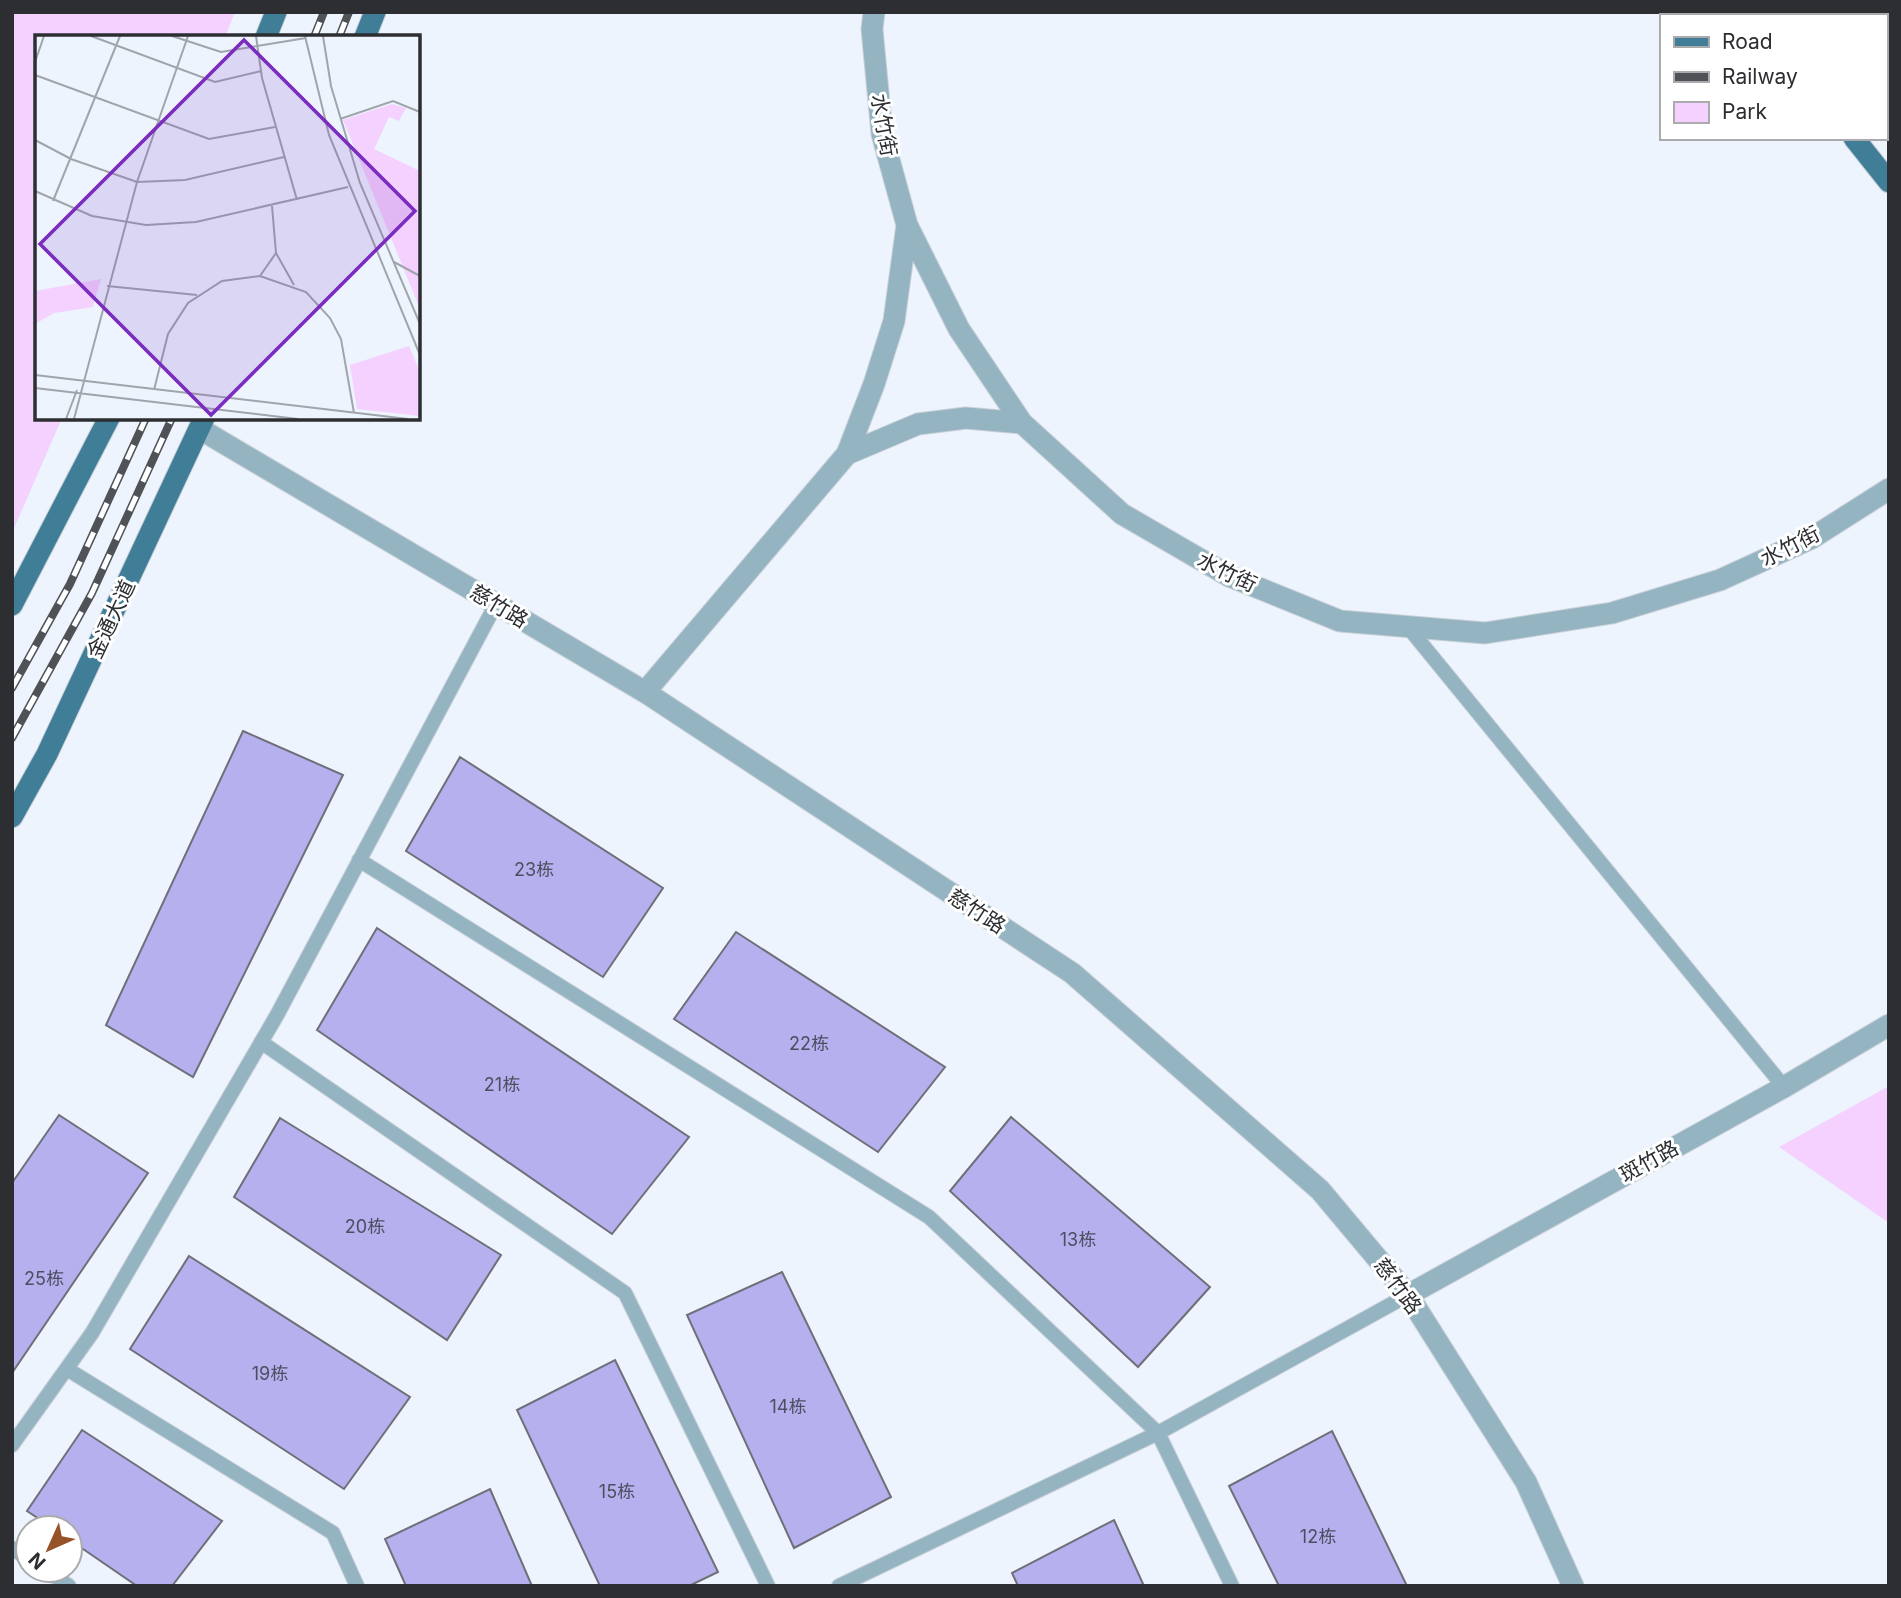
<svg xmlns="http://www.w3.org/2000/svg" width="1901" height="1598" viewBox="0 0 1901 1598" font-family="Inter,'Noto Sans SC',sans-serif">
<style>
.green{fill:#f4d1fe}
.building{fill:#b5b0ee;stroke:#706f79;stroke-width:2}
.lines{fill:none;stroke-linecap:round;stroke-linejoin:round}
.service-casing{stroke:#cad0d8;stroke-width:16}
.minor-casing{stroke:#cad0d8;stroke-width:23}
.tertiary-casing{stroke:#cad0d8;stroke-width:23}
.primary-casing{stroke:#cad0d8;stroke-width:23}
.service{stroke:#95b4c2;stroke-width:14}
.minor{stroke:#95b4c2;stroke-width:21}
.tertiary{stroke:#95b4c2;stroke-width:21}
.primary{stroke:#407e97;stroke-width:21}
.rail-casing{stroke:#4f5257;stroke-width:8}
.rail{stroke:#fff;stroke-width:5;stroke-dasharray:16;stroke-linecap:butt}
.labels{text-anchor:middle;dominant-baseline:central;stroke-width:6;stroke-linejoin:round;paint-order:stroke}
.number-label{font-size:18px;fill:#4e4e61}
.street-label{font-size:21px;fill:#2c2e32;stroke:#fff}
.inset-road{fill:none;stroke:#a0a5ac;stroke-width:2}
.view{fill:#7b2cbf;fill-opacity:0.15;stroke:#7b2cbf;stroke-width:3.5}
.inset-edge{fill:none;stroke:#2c2e32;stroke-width:3.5}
</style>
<rect width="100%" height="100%" fill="#edf4fd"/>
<path class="green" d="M12,12H235L225,37H37V418H62L12,533Z
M1889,1086V1223L1779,1147Z"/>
<path class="building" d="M243,731L343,775L193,1077L106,1025Z
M460,757L663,888L603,977L406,851Z
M377,928L689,1137L612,1234L317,1030Z
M736,932L945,1067L878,1152L674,1019Z
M59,1115L148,1173L12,1373V1183Z
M1011,1117L1210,1287L1138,1367L950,1191Z
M280,1118L501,1255L447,1340L234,1197Z
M189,1256L410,1397L344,1489L130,1349Z
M782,1272L891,1497L794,1548L687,1315Z
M615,1360L718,1572L689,1586H600L517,1410Z
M82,1430L222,1521L172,1586H137L70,1540V1528H53L27,1511Z
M1332,1431L1407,1586H1279L1229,1486Z
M490,1489L532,1586H406L385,1539Z
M1114,1520L1144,1586H1018L1012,1573Z"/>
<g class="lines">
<defs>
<path id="service" d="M1408,627L1784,1087
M359,860L929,1217L1158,1433L1232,1586
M261,1042L625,1293L768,1586
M67,1369L333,1533L357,1586
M12,1445L92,1333L277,1015L496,604
M12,1548L28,1559
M45,1570L69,1586
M839,1586L1158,1433L1408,1295"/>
<path id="minor" d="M874,12L872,29L882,134L907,225L959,329L1022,423L1122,514L1229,576L1340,621L1485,633L1612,613L1720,580L1812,538L1889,489
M847,454L918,424L966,418L1022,423
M645,692L847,454L874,384L894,321L907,225"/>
<path id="tertiary" d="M200,429L645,692L1072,973L1320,1190L1408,1295L1526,1482L1573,1586
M1408,1295L1784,1087L1889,1025"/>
<path id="primary" d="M1755,12L1757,16
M1861,12L1864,16
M266,37L276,12
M365,37L375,12
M1885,43L1889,47
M1854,138L1889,182
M12,605L109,418
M12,817L47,754L204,418"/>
</defs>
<use href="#service" class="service-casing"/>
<use href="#minor" class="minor-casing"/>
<use href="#tertiary" class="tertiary-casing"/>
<use href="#primary" class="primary-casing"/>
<use href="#service" class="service"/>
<use href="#minor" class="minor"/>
<use href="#tertiary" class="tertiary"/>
<use href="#primary" class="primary"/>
<defs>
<path id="rail" d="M314,37L324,12
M339,37L349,12
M12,688L70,584L146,418
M12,738L92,593L172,418"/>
</defs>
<use href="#rail" class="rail-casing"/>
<use href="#rail" class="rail"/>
</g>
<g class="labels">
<g class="number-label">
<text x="534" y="869">23栋</text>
<text x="809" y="1043">22栋</text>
<text x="502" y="1084">21栋</text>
<text x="365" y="1226">20栋</text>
<text x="1078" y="1239">13栋</text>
<text x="44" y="1278">25栋</text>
<text x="270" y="1373">19栋</text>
<text x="788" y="1406">14栋</text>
<text x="617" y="1491">15栋</text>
<text x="1318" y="1536">12栋</text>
</g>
<g class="street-label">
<text transform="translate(884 125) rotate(80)">水竹街</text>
<text transform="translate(1790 546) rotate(-27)">水竹街</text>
<text transform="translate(1227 572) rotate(26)">水竹街</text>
<text transform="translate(499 606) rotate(31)">慈竹路</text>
<text transform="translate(111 619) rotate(-65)">金通大道</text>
<text transform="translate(977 911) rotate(33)">慈竹路</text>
<text transform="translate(1649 1161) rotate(-29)">斑竹路</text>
<text transform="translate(1398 1286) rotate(53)">慈竹路</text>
</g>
</g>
<g transform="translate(35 35)">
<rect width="385" height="385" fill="#edf4fd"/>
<path d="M357,69L371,73L364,86L354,82L339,114L385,136V274L308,85ZM66,244L58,272L19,278L0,289V256ZM374,311L385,337V381L322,374L315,330Z" fill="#f4d1fe"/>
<path class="inset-road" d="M56,1L180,47L226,36M137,1L186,17L271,3M221,1L227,43L262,165M270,1L294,100L385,320M288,1L296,51L325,148L385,289M0,27L9,1M0,40L174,104L240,92M305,84L358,66L385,77M0,105L36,124L102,147L150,145L249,122M0,156L57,181L111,190L161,187L313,152M18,166L85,1M237,171L241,218L259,250M359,227L385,241M225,241L241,218M72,251L162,260M0,340L373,384M0,353L263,384M119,355L133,299L153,268L187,246L225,241L271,257L295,283L306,304L319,378M31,384L42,355M39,384L102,147L153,1"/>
<path class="view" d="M209,5L380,176L176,380L5,209Z"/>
<rect width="385" height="385" class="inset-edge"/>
</g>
<rect width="1901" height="1598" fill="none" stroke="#2c2e32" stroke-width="28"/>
<rect x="1660" y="14" width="228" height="126" fill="#ffffff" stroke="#ababad" stroke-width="2"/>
<rect x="1674" y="37" width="35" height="10" fill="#407e97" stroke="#ababad" stroke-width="2"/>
<text x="1722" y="49" font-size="21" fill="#2c2e32">Road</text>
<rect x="1674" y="72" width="35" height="10" fill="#4f5257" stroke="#ababad" stroke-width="2"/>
<text x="1722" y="84" font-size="21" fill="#2c2e32">Railway</text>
<rect x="1674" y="102" width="35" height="21" fill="#f4d1fe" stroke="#ababad" stroke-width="2"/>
<text x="1722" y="119" font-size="21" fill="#2c2e32">Park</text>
<g transform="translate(49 1549) rotate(225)"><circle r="33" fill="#ffffff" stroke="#ababad" stroke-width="2"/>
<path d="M0-5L12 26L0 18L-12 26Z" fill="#975228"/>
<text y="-10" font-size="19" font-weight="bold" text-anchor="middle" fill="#2c2e32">N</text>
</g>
</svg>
